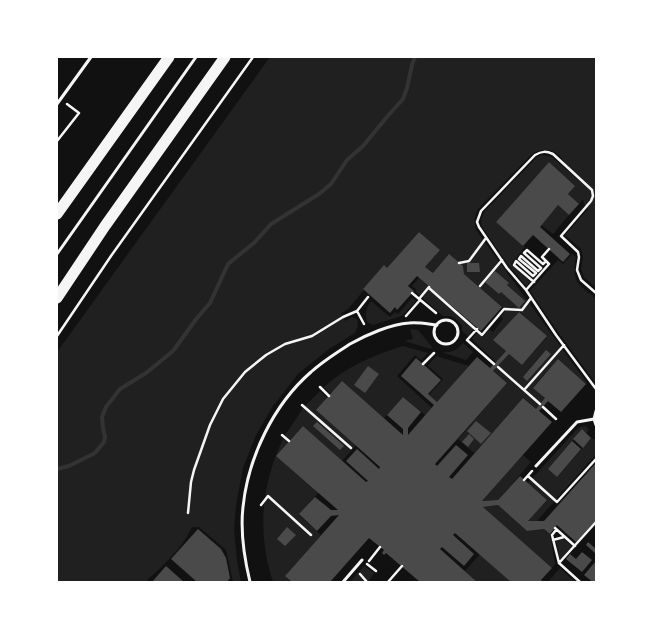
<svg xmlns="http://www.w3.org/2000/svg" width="653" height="639" viewBox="0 0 653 639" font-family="Overpass,sans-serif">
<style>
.green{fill:#202020}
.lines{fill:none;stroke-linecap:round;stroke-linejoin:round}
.stream{stroke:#333;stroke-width:4}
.building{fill:#4a4a4a}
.path{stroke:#f5f5f5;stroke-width:2.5}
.service{stroke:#f5f5f5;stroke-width:3}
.trunk{stroke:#f5f5f5;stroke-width:11}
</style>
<rect width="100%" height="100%" fill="#111"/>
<path class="green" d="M270,57H596V288L584,277L581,269L583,257L581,249L565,235L588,209L584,204L583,199L579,204L568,194L575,186L549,162L496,222L525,247L511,264L530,282L526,286L509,266L482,227L481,221L484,212L537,157L542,155L552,157L583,184C579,176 572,175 568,169C566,166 565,163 563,160C555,149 545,147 533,153L478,209C474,217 474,222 476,230L587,383L586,384L558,359L533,387L545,398L536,409L523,398L474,453L458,439L507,383L493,371L509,354L522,365L547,337L519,311L494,340L506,351L496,362L472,339L477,333L483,337L489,329L493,332L503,319L501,317L506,310L464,274L463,266L448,256L433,273L425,267L440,250L419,232L387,268L384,266L363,289L364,290L348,309L341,313L345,321L352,317L357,319L358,326L355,333L329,349L298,374L273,406L256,435L243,468L236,505L234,529L237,561L241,582H233L226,550L199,527H192C181,550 164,565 145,582H57V352Z
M558,205L569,215L553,234L541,225Z
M572,254L576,257C571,282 578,284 596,299V384L558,332L530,291L558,260L563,264Z
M419,278L475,327L468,336L462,331V326L455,318L450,316H443L415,291L416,289L412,286Z
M412,298L416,301L402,316L395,318L373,325L367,322C365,314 366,307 371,301L390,317L395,312L398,314Z
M410,329L418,330L432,347L431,349L404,341L413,339Z
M463,343L473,352L466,360L441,352C451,353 456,351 463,343Z
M403,346L428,353L421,360L415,355L397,376L432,408L425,415L403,397L384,418L342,382L331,394L324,387C347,366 374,355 403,346Z
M436,356L469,366L437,402L429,395L443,379L428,366Z
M320,391L327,398L317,411L356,445L342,461L303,426L290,440L285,435L304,407Z
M586,426L589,430L586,433L582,430L548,469L557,477L591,438L596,440V454L537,521H528L547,500L528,483L579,427Z
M283,439L288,443L318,493L299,515L321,535L285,576L292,582H273C257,533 261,485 283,439Z
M523,455L531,462L498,500L482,501Z
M498,505L527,531L544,529L550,534L555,564L552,568L483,507Z
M564,539L572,546L560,560L556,541Z
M480,554L511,582H477L465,571Z
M364,566L374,573L368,582H350Z
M560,568L575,582H548Z"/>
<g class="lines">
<path class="stream" d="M57,469L69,466L95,453L104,442L105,437L103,428L102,417L106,407L120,389L146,373L173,351L197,318L210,303L228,264L255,242L271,224L319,194L331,184L347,160L363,146L386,118L403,99L407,88L412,65L415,57"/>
</g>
<path class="building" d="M549,162L575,186L568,194L579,204L569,215L558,205L540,227L570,254L563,262L533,235L523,246L496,222Z
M419,232L440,250L425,267L433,273L449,254L463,266L464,274L502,307L481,331L417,276L408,286L414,291L397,310L395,307L390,313L363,289L384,265L387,268Z
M467,263H479L480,272H467Z
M495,271L509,283L507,285L525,301L519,308L501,292L499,294L485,282Z
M519,312L547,336L522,365L509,354L493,371L507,383L435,464L437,466L456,445L468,455L449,477L452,479L523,398L536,409L545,398L533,388L558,359L586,384L561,412L548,401L539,411L552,422L482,501L498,500L520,476L547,500L528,521H544L596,463V520L576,542L557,525L550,534L544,529L527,531L498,505L483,507L552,568L541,580L543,582H511L455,533L453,535L474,554L464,566L442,547L440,549L477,582H420L386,553L384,555L382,553L384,550L369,538L330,582H292L285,576L339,515L331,516L317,531L299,514L315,497L331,510H338L276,456L303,426L366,482L368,481L346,461L357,449L379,469L380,467L316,410L342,381L403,435V429L387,415L403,397L421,412L408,428V435L434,405L401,376L416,358L441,380L428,394L437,402L477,357L490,368L496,362L506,351L493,340Z
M546,350L551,354L527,381L523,377Z
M368,366L379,374L365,393L354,385Z
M476,421L491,433L481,444L467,431Z
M317,422L344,446L340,450L313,426Z
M582,429L591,438L583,448L573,439Z
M469,434L474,439L468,447L462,442Z
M572,441L581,449L557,477L548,469Z
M287,527L296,535L285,546L277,539Z
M198,529L221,549L226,558L230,578L227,582H197L171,559Z
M588,542L596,549V554L586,545Z
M582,552L592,560L582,572L566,559L570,554L576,559Z
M596,561V582H593L584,575Z
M166,566L184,582H152Z"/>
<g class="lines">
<path class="path" d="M57,141L79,113L67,104
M459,263L469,261L486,238
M534,282L514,265L516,261L533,276L536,273L519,259L521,256L538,271L541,268L524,253L527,250L543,264L546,261
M480,286L502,260
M429,288L482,335L504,309L522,310L531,298
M526,290L549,264L542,257L549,249
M412,293L436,313
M596,293L581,280L577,270L579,257L578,252L561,236L591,201L593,196L592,190L553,154C546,151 542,151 535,155L481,211L477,222L479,227L507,268L526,290L556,335L596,389
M419,299L429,287
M357,311L364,324
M406,316L420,300
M477,329L467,340L494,364
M57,336L111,256L253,57
M423,364L434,353
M498,367L540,404
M320,387L329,396
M524,390L564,345
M302,405L351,448
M543,407L556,419
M282,435L289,441
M528,476L557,502L596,459
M524,480L532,471
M261,505L268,496L311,535
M188,513L191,482L194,470L210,425L223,399L245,372L266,355L285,344L312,336L343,317L357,311L368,297
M555,528L575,546
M556,530L552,535L559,563L580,582
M553,540L564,537
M369,561L380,547
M559,563L596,522
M367,564L376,571
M360,574L367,582
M388,582L402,566"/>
<path class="service" d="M57,104L91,57
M57,254L196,57
M434 332a12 12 0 1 1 24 0a12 12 0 1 1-24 0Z
M596,411L594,419L596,425
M536,466L577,422L594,419
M250,582C244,557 240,533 243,507C248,458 273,405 311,372C323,361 336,353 350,344C366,335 391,324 409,323C418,322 428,324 437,325
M343,582L362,560"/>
<path class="trunk" d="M57,214L169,57
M57,298L105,226L225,57"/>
</g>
<rect width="653" height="639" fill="none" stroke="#ffffff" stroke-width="116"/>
</svg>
